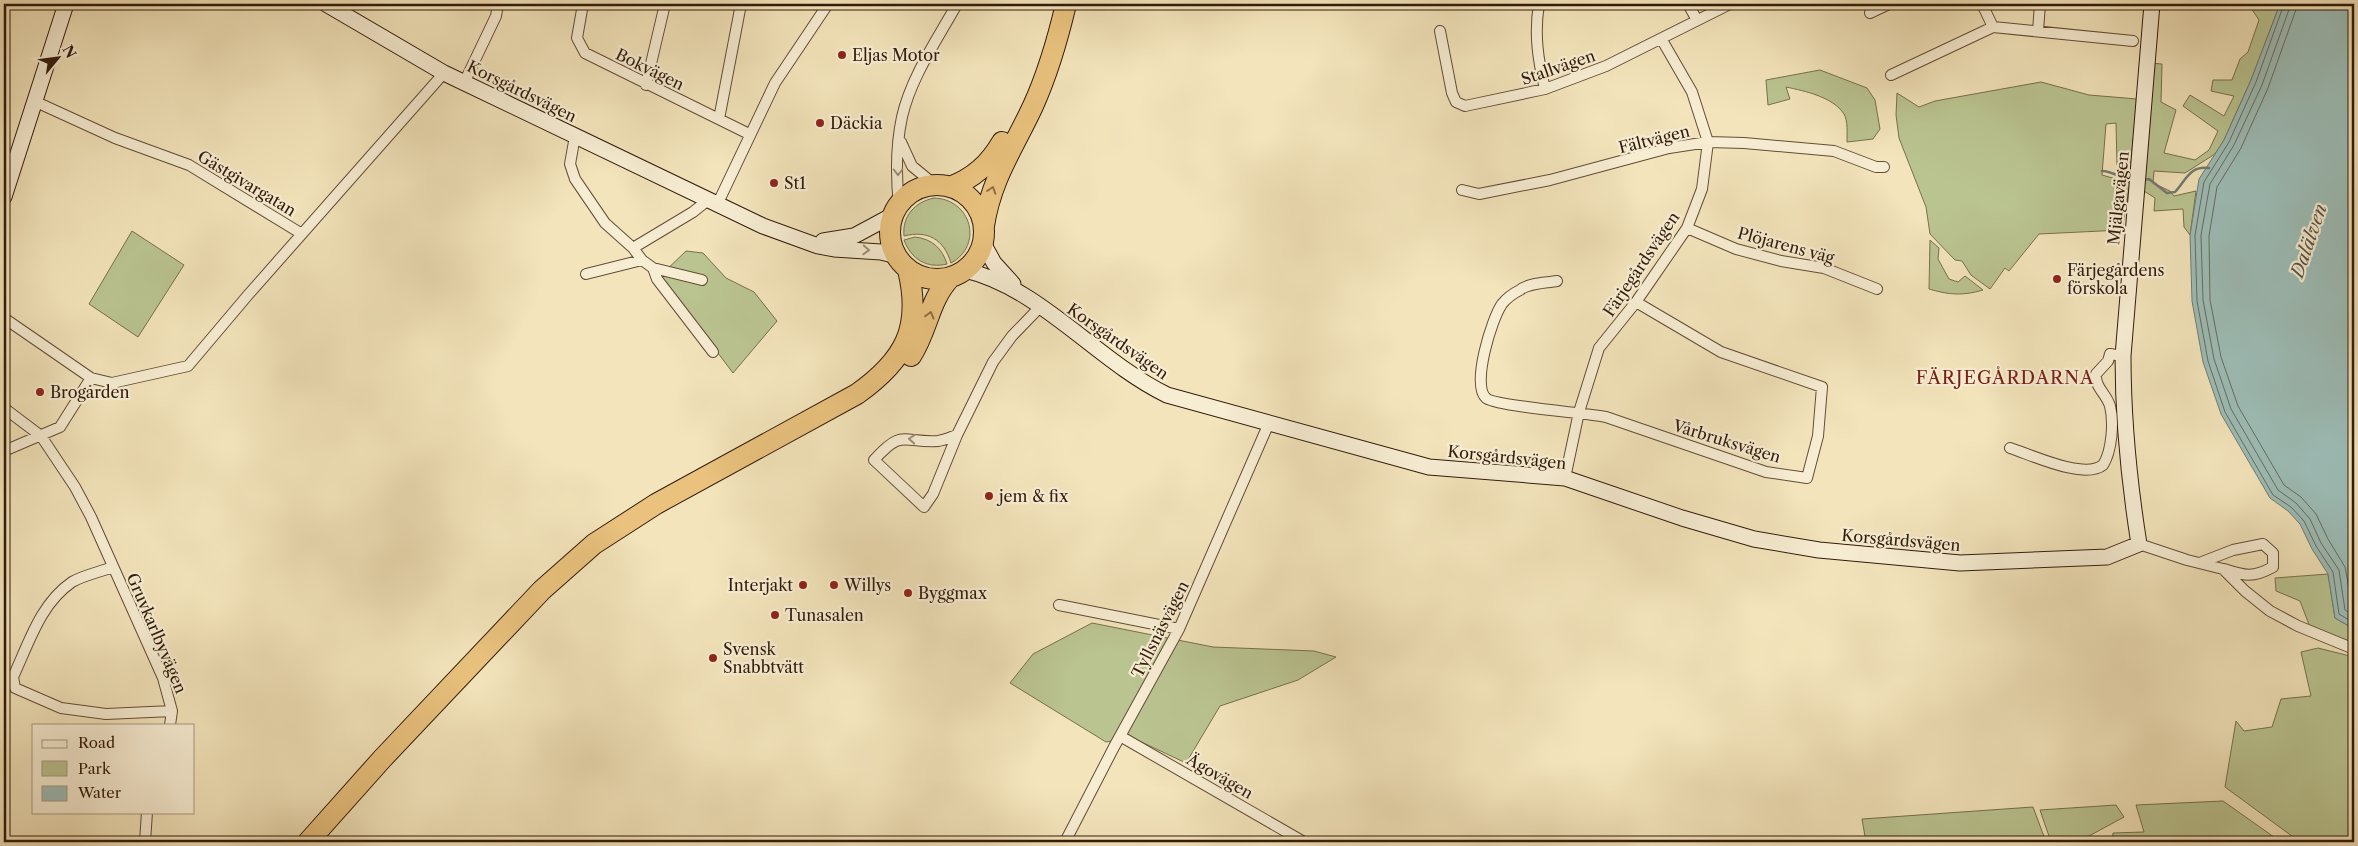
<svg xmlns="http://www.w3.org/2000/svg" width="2358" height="846" viewBox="0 0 2358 846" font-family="'Libre Caslon Text',serif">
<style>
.green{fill:#bac491;stroke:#76704e}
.water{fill:#9dbdb7;stroke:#727c72}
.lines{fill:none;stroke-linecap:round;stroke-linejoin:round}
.shore{stroke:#676c60;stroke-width:1}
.stream{stroke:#727c72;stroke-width:2.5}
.street-casing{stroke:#624d36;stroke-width:12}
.secondary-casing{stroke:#311b0a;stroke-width:17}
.highway-casing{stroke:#311b0a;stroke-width:22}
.street{stroke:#f7edd3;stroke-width:10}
.secondary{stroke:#f7edd3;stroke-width:15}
.highway{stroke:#eac27e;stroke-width:20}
.oneway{stroke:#9e8e79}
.oneway2{stroke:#8e6e44}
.poi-dot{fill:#8f2418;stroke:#f7edd3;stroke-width:2}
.labels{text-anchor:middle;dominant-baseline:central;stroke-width:4.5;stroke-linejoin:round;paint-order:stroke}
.poi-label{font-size:16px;fill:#311b0a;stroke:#f7edd3;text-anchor:start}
.street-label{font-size:16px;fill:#311b0a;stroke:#f7edd3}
.water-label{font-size:18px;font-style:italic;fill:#575447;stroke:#f7edd3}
.neighbourhood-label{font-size:18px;letter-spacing:1px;fill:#7a1f14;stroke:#f7edd3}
</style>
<rect width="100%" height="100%" fill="#f3e4bb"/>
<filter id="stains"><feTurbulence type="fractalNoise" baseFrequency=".004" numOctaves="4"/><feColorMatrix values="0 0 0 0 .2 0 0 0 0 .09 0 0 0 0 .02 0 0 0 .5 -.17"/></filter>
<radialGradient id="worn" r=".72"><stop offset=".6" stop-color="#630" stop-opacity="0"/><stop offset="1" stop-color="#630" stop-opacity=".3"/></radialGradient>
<path class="green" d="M2253,4H2280L2251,80L2224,140L2215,154L2185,173L2154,171L2153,183L2170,191L2174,196L2196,191L2190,235L2184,227L2183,209L2154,211L2155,198L2141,189L2151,63L2162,64L2161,102L2176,110L2164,153L2195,160L2209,150L2218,131L2183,106L2190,95L2224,116L2234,96L2211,91L2213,80H2232L2240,59L2248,52L2259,20L2251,8Z
M1820,70L1867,88L1875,100L1880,129L1873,139L1847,142C1847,134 1848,120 1844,114C1833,97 1805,91 1786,87L1790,99L1768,105L1766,80Z
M2041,82L2089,95L2137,99L2131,162L2117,165L2116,123L2106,124L2102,175L2130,183L2122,230L2039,234L2009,271L2005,268L1990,289L1971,275L1962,261L1955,260L1930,234L1926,207L1899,138L1896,115L1897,93L1919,107L1935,101Z
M934,198C971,199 984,245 951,263C944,239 927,230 904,236C902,216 915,202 934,198Z
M132,231L184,265L138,337L89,304Z
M915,237C932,239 942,248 947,264C927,269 911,259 904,240Z
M1930,240L1939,248L1938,259L1949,279L1958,282L1965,276L1983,290C1963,296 1949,295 1929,289Z
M686,251L703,253L726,278L754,292L777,321L733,373L660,276Z
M2328,574L2335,618L2354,629V643L2310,627L2300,601L2276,591L2275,578Z
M1092,623L1213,647L1314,651L1336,657L1298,680L1220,706L1186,763L1133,738L1106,742L1010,683L1033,654Z
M2318,648L2354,657V842H2300L2225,787L2236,721L2244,731L2272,727L2281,699L2311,696L2301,652Z
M2223,801L2281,842H2180L2177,840L2176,842H2112L2113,833L2144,832L2136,805Z
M2116,805L2124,817L2078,842H2051L2040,810Z
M2033,807L2046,842H1866L1862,819Z"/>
<path class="water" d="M2280,4H2354V629L2335,618L2328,574L2312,549L2300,524L2288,511L2270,498L2221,414L2203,362L2192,301L2190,235L2199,179L2224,140L2251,80Z"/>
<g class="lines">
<path class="shore" d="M2284,4L2256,82L2229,142L2204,182L2195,235L2197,301L2208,361L2225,412L2273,495L2291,507L2304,521L2316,546L2333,572L2339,614L2354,623
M2291,4L2262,85L2234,145L2210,184L2201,235L2203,300L2214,359L2231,409L2278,490L2296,503L2310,519L2321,543L2339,570L2345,610L2354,616
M2298,4L2268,88L2241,148L2217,187L2209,236L2210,300L2221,357L2238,406L2284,485L2301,497L2316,514L2328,539L2345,567L2352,605L2354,607"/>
<path class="stream" d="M2102,171C2113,171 2122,179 2133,182
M2143,180L2149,179L2167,193L2175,192C2186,180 2190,165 2209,168"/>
<defs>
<path id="street" d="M583,4L577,38L585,53L749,134
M1539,4C1534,34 1538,60 1545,89
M1688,4L1697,20
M1870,13L1889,4
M1993,27L2133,41
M1440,31L1452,93L1456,102L1465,106L1545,89L1606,66L1730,4
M2038,31L2040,4
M1891,75L1993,27L1982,4
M464,83L496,16L498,4
M646,85L665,4
M34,101L115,138L189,165L302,234
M719,119L741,4
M575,136L570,164L575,179L605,223L633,248L642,260L653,268L702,280
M901,142L912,166L935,185
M1462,190L1479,194L1550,180L1669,148L1708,142L1744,143L1834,151L1876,167H1884
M717,205L775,83L828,4
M899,205C896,177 896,145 902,117C911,77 937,40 957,4
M1687,228L1736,249L1781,261L1824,268L1877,289
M633,248L693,212L708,200
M653,268L657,279L713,352
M586,274L642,260
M1557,281C1546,283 1528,283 1520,290C1514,293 1506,299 1502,304C1492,318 1471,385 1486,398C1494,406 1586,413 1606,417L1766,472L1807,478L1818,436L1822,387L1721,352L1636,302
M4,318L91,378L112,383L188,366L248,295L444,73
M4,408L41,436L75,487L91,517L163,678L172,711L170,725
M957,435C951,437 945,440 938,441C902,443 903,428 874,460L924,507L933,494L957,435L993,362L1012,336L1040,307
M2010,448C2032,455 2084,480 2103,465C2112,451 2114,422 2110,406C2106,393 2095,388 2096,374L2108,361L2110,354L2123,356
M4,451L60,427L91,378
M1565,478L1579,412L1599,348L1636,302L1687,228L1702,189L1708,142L1692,92L1662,40
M2139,544L2187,560L2223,569L2245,591L2270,611L2298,626L2354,649
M2202,562L2233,550L2263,544L2273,553V567C2253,578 2245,576 2224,569
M113,567C100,572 84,575 72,582C40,604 29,643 13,677L15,688L61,708L106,714L172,711
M1059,605L1179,629
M1120,736L1304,842
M145,842L147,812
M1065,842L1114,747L1179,629L1269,423"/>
<path id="secondary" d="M326,4L444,73L763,226L818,246L834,249L881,252L897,256
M4,197L66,4
M823,241L854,236L893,215
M983,243L994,263L1013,284
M965,270C1041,288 1097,361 1167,395L1429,467L1565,478L1682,518L1754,539L1819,550L1960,563L2107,557L2139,544C2129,481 2123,420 2123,356L2152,4"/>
<path id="highway" d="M890 232a47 47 0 1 1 94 0a47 47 0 1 1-94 0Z
M950,187C974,178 989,164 1002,142
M984,226C991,179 1014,147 1033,106C1048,73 1058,38 1066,4
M911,356C928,330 929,300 950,278
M308,842L382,759L542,590L594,544L656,504L857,394C905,360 922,328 908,270"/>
</defs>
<use href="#street" class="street-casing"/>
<use href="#secondary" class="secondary-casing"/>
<use href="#highway" class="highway-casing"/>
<use href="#street" class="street"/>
<use href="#secondary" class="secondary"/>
<use href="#highway" class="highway"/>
</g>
<defs><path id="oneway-chevron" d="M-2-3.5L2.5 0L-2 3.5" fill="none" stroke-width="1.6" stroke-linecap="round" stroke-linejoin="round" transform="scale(1.25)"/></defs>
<g class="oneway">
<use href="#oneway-chevron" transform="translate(898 172) rotate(90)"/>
<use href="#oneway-chevron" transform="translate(866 250) rotate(3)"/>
<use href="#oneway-chevron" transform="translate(912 439) rotate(-176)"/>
</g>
<g class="oneway2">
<use href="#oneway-chevron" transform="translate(992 190) rotate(-72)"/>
<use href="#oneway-chevron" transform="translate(930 315) rotate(-75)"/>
</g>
<g class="poi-dot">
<circle cx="842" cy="55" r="5"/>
<circle cx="820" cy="123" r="5"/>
<circle cx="774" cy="183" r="5"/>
<circle cx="2057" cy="279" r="5"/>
<circle cx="40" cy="392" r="5"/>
<circle cx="989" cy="496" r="5"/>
<circle cx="803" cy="585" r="5"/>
<circle cx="834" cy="585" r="5"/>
<circle cx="908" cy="593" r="5"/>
<circle cx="775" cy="615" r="5"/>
<circle cx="713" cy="658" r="5"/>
</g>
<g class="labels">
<g class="poi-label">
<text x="852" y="55">Eljas Motor</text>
<text x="830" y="123">Däckia</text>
<text x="784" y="183">St1</text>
<text x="2067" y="270">Färjegårdens<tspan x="2067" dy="18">förskola</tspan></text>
<text x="50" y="392">Brogården</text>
<text x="999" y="496">jem &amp; fix</text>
<text x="793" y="585" text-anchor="end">Interjakt</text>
<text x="844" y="585">Willys</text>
<text x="918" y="593">Byggmax</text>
<text x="785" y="615">Tunasalen</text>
<text x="723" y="649">Svensk<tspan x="723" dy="18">Snabbtvätt</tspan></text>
</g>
<g class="street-label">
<text transform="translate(1558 67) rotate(-19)">Stallvägen</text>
<text transform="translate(650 69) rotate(26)">Bokvägen</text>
<text transform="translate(522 91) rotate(26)">Korsgårdsvägen</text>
<text transform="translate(1654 139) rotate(-14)">Fältvägen</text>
<text transform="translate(247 183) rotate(31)">Gästgivargatan</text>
<text transform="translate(2118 198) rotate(-84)">Mjälgavägen</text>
<text transform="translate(1786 245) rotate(15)">Plöjarens väg</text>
<text transform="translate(1641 264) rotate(-56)">Färjegårdsvägen</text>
<text transform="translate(1118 341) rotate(35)">Korsgårdsvägen</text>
<text transform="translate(1727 441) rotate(17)">Vårbruksvägen</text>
<text transform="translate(1507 457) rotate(6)">Korsgårdsvägen</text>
<text transform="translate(1901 540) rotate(5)">Korsgårdsvägen</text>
<text transform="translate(1160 629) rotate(-63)">Tyllsnäsvägen</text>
<text transform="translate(157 633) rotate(67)">Gruvkarlbyvägen</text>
<text transform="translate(1220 776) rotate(30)">Ägovägen</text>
</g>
<g class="water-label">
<text transform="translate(2309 241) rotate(-71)">Dalälven</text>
</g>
<g class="neighbourhood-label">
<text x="2005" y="378">FÄRJEGÅRDARNA</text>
</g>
</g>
<rect width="2358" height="846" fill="none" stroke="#f3e4bb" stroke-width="20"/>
<rect x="5" y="5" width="2348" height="836" fill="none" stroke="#311b0a" stroke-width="2.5"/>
<rect x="10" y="10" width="2338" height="826" fill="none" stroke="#311b0a"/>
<rect x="32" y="724" width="162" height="90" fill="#f7edd3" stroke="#a89983"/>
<rect x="42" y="740" width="25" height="8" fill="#f7edd3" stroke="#a89983"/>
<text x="78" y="748" font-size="15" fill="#311b0a">Road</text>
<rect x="42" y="761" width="25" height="15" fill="#bac491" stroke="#a89983"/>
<text x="78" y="774" font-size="15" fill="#311b0a">Park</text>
<rect x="42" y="786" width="25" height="15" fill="#9dbdb7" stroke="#a89983"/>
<text x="78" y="798" font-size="15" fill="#311b0a">Water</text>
<g transform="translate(58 58) rotate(61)" stroke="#f7edd3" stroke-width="4" paint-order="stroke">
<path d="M0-4L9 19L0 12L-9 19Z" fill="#311b0a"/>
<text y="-8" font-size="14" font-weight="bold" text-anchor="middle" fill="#311b0a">N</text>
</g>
<rect width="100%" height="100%" filter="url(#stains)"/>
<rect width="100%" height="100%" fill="url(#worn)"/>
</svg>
